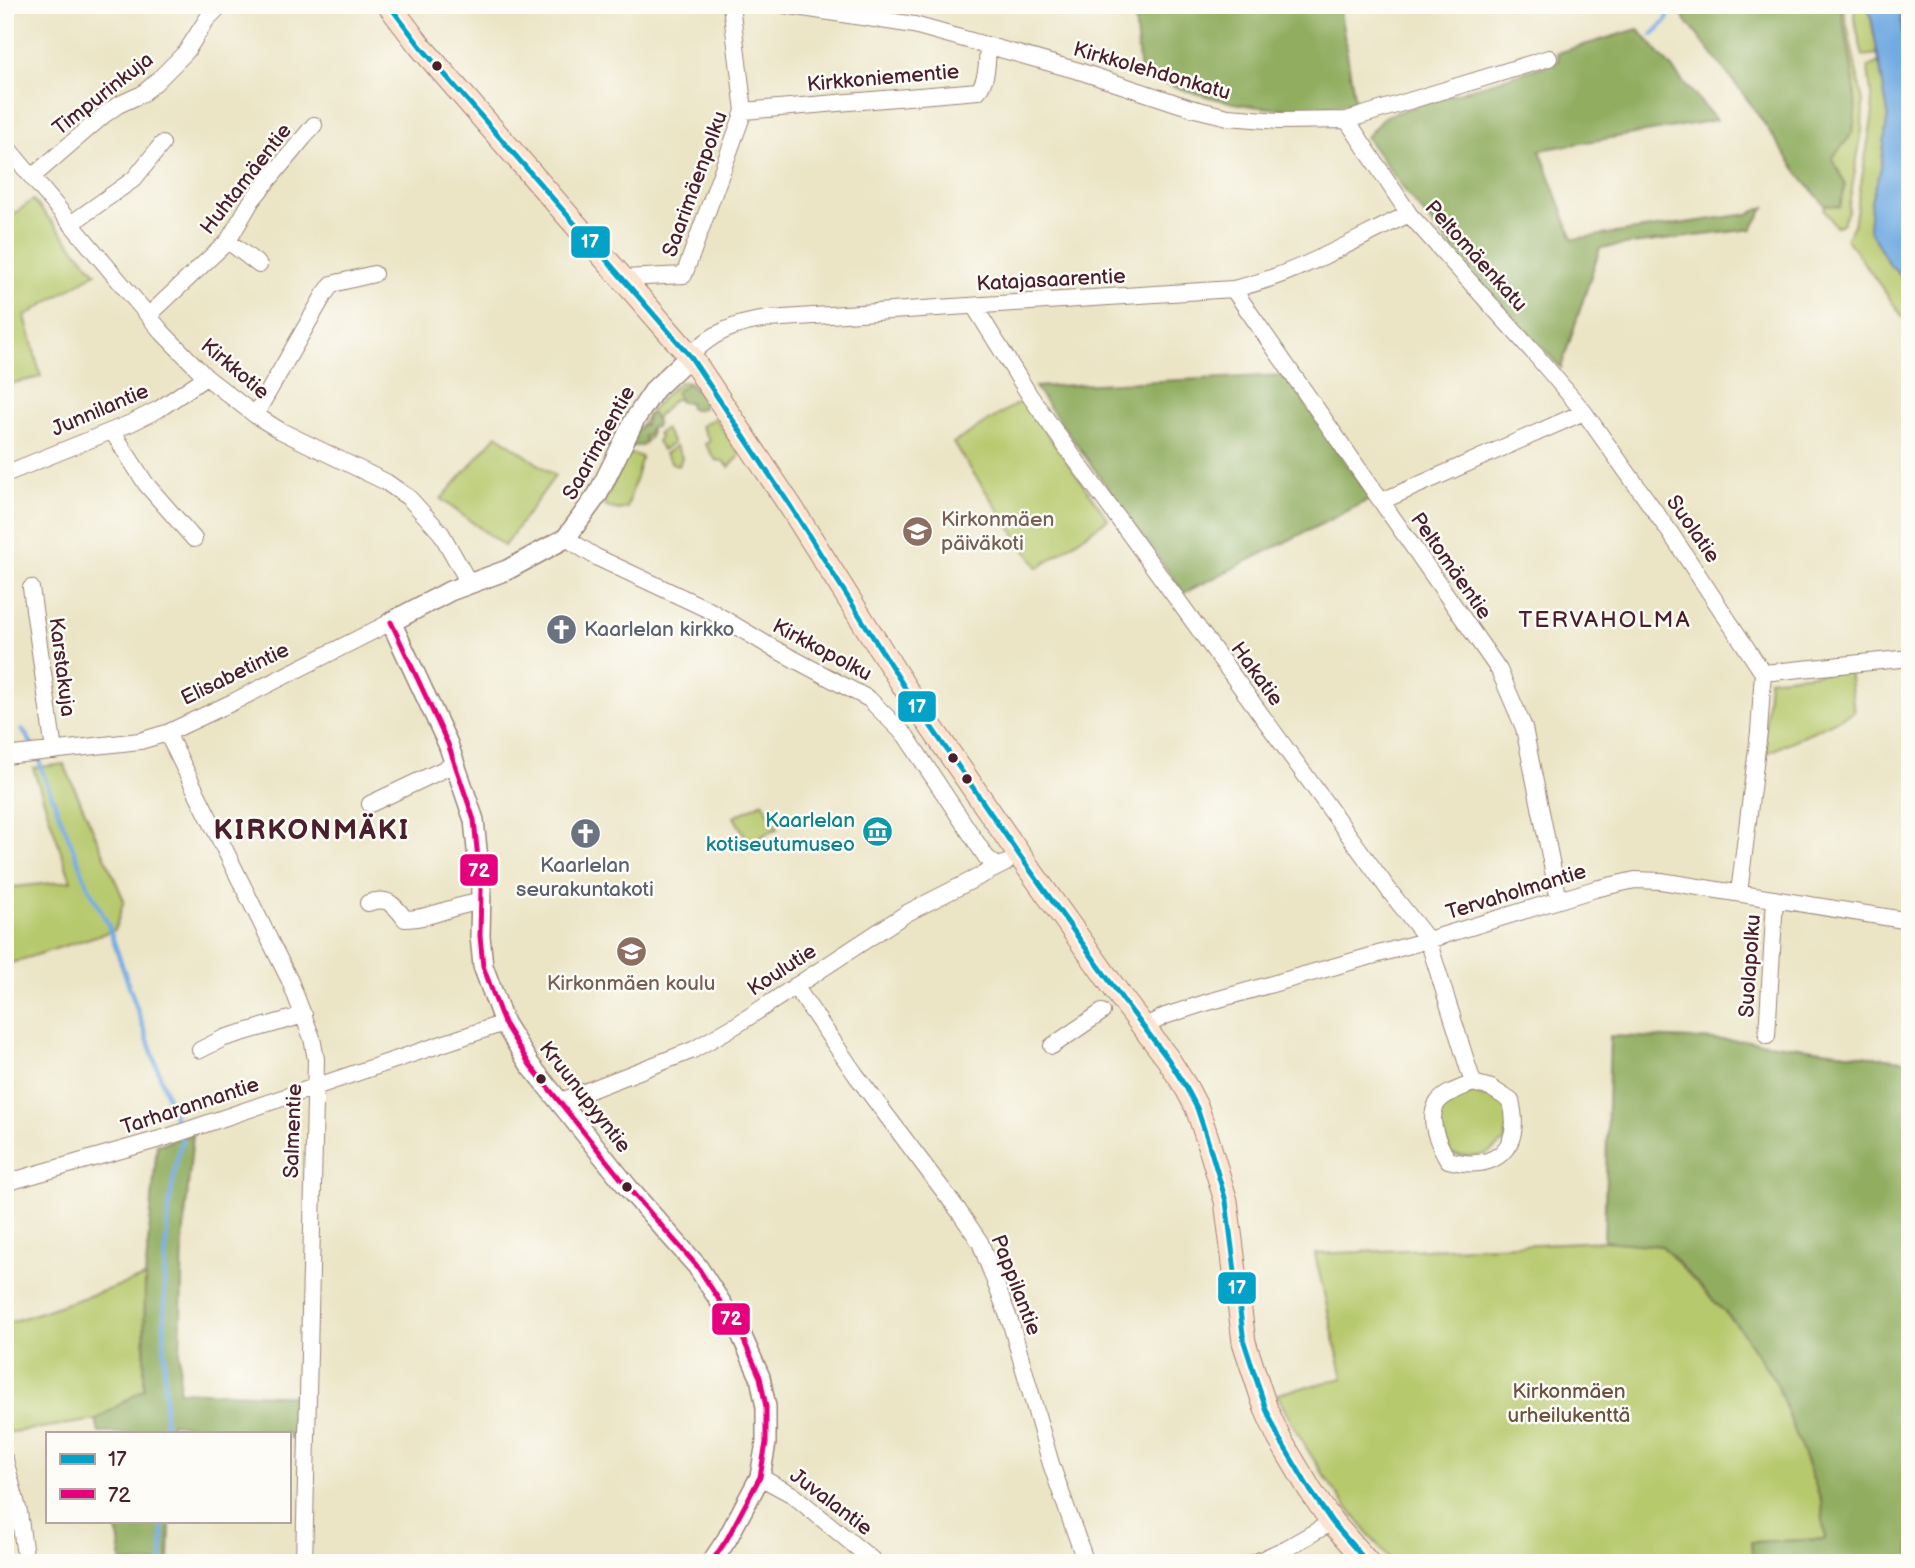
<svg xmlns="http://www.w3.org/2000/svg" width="1915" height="1568" viewBox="0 0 1915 1568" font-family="'Balsamiq Sans',sans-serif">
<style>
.green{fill:#b7c96d;stroke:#80744c;stroke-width:2}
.forest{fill:#91ad60;stroke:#6e6646;stroke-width:2}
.water{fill:#72abe2;stroke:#5e6586;stroke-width:2}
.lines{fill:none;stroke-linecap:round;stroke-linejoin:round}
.stream{stroke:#72abe2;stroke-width:4.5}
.minor-casing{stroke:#9a8278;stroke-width:18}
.tertiary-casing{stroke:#9a8278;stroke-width:22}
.secondary-casing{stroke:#9a8278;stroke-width:25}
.minor{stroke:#fff;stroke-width:16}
.tertiary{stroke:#fff;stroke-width:19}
.secondary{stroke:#fde4d0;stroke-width:23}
.bus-1-casing{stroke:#fdfcf7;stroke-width:10}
.bus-2-casing{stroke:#fdfcf7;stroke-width:10}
.bus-1{stroke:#04a2c6;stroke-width:5}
.bus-2{stroke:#e5007d;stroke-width:5}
.bus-dot{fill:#4a1f2b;stroke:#fdfcf7;stroke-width:2.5}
.labels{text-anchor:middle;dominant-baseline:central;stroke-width:5;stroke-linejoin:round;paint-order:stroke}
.street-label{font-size:21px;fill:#4a1f2b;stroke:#fdfcf7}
.education-label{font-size:21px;fill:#785e54;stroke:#fdfcf7;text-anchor:start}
.worship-label{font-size:21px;fill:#5b616d;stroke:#fdfcf7;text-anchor:start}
.culture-label{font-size:21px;fill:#0d838f;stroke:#fdfcf7;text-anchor:end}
.park-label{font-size:21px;fill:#6b523f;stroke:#fdfcf7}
.neighbourhood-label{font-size:23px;letter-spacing:2px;fill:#4a1f2b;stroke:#fdfcf7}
.district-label{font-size:28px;font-weight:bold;letter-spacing:2px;fill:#4a1f2b;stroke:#fdfcf7}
.line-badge{stroke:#fdfcf7;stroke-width:2.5}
.badge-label{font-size:19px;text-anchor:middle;font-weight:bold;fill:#fff}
</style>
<rect width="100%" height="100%" fill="#fdfcf7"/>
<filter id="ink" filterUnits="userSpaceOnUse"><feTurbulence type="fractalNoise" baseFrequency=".0143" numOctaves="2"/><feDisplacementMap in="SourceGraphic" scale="14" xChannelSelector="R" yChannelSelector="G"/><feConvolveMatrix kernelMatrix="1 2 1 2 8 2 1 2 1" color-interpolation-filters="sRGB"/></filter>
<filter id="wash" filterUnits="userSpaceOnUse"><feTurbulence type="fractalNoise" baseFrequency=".00686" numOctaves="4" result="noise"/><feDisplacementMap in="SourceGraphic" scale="28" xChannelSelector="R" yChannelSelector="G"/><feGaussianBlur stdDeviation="1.57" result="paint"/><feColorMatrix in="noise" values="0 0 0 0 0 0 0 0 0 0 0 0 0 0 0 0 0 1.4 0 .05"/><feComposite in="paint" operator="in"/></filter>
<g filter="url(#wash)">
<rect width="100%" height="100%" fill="#ebe4c5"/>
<path class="green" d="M1840,5H1843L1863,102L1862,131L1848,211L1842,224L1836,227L1824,209L1825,205L1840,207L1845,184L1832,158C1838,151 1848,141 1852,132C1862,102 1846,37 1840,5Z
M1855,5H1868L1878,54L1863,56L1854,18Z
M1899,5H1910V74L1907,70Z
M1879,62L1888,113L1881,168L1871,201L1910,285V322L1903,317L1846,238L1854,225L1873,113L1868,67Z
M33,200L96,273L25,316L41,377L5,385V220Z
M680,382H691L705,401L694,408L687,401L674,399L652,422L650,437L642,445L632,439C646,416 659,398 680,382Z
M1023,400L1108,519L1038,568L953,443Z
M715,418L739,453V457L729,467L723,461L716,460L705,444L710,441L701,426Z
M665,429L673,443L662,450L657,441L660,437L658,433Z
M497,435L555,476L504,546L441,499Z
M676,446L682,457L679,466L672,463L665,454Z
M628,453L642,457L627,508L619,510L606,507L604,502Z
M1849,670L1854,712L1763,755L1769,679Z
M64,764L124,900L115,930L5,965V888L71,881L33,768Z
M763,802L778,828L749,843L734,817Z
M1477,1092C1514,1099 1510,1110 1505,1141C1482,1159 1480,1158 1451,1154L1438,1120L1441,1107L1461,1095Z
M1604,1241L1662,1246L1738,1326L1776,1382L1821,1500L1825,1539L1752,1542L1753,1563H1393C1347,1511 1307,1457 1277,1394L1343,1378L1315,1254Z
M145,1277L144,1389L96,1420L5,1433V1324Z"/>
<path class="forest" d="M1134,5H1339L1355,102C1270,119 1219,102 1140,75Z
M1677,5H1840C1846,37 1862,102 1852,132C1848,141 1838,150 1832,158L1845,184L1840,207L1825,205L1803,180L1750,103L1684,18Z
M1638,29L1716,120L1540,150L1573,239L1748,214L1765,207L1752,229L1600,248L1561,368L1485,286L1411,199L1366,137L1385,116L1559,61L1557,53Z
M1286,375L1371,499L1184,593L1035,387Z
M687,383L695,390L703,393V408L693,410L690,408L689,402H680L676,392Z
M652,414L657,420L656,427L650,428L648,435L644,436L645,443L641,446H633L628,440L642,425H645L648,415Z
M1610,1036L1751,1041L1910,1061V1563H1753L1751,1542L1825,1539L1821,1500L1776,1382L1738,1326L1662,1246L1604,1241Z
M193,1134L183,1241L179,1391L302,1396V1439L289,1438V1433H249L171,1423L170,1433H99L96,1420L144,1389L145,1277L157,1145Z
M116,1521H170L169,1563H122Z"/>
<path class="water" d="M1869,5H1899L1907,70L1910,74V285L1889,264L1869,229L1871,201L1881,168L1888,113Z"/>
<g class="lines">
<path class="stream" d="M1652,35L1666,21L1673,5
M22,729L34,747
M38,755L42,771L89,888L107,922L182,1139C157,1231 166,1337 165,1433
M162,1563L163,1521"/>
</g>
</g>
<g filter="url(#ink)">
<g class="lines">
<defs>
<path id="minor" d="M784,5L914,25L1079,71L1191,108L1228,117L1279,121L1347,120L1549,58
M744,111L978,91C988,79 987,60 988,45
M1347,120L1409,214L1534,353L1584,412L1669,531L1763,673L1759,732L1739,893
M5,145L162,332L206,377L255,415L281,431L386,482L409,498L441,533L469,583
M32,177L104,115L118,105L142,94L155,83L186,52L207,19L221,5
M73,226L79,218L134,179L162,144
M228,241L259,265
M625,278L684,275L744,111L731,5
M1233,289L1499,670L1524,728L1559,900
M974,306L1030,396L1069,451L1391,893L1428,940L1473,1083
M149,315L228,241L252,200L314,125
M690,356C712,332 737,323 768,319L1233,289C1296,275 1352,241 1409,214
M255,415L324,295L332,284L374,274
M112,431L146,484L194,539
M5,474L131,423L159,409L206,377
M1382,501L1584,412
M566,538L596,557L709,610L771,647L869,699L906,736L986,857L998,867
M31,588L54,751
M1763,673L1910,658
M167,733L290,981L312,1038L316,1059L304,1563
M5,756L140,741L167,733L233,702L391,622
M370,804L455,764
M368,903C387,896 394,904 405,919C431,919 455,904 481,902
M795,986L856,1075L958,1210L980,1242L1011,1324L1051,1464L1086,1563
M1144,1027L1165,1016L1205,1003L1428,940L1595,889L1635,880L1661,881L1910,921
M1767,1036L1775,899
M1052,1046L1102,1012
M200,1050L224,1038L304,1015
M1473,1083L1491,1088L1511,1101C1523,1150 1494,1172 1448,1160C1439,1145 1426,1119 1438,1102C1446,1092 1462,1088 1473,1083Z
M559,1102L693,1050L738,1024L907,913L1006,863
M5,1183L167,1137L504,1023
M5,1460L19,1512L26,1563
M760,1477L793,1495L876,1563
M1254,1563L1287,1548L1332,1522"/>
<path id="tertiary" d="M690,356L655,389L635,419L598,494L566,538L507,570L450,591L391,622L448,744L474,820L481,889L480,936L483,966L504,1023L530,1065L630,1190L697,1266L740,1332L760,1377L766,1407V1443L760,1477L727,1539L711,1563"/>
<path id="secondary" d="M389,5L420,46L690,356L791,507L912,699L1020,856L1123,1000L1168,1059L1187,1089L1197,1108L1207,1138L1226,1201L1244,1342L1266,1409L1279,1438L1310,1490L1332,1522L1368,1563"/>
</defs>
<use href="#minor" class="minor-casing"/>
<use href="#tertiary" class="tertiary-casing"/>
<use href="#secondary" class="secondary-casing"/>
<use href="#minor" class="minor"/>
<use href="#tertiary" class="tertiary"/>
<use href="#secondary" class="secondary"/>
<defs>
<path id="bus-1" d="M389,5L420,46L690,356L791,507L912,699L1020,856L1123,1000L1168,1059L1187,1089L1197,1108L1207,1138L1226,1201L1244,1342L1266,1409L1279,1438L1310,1490L1332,1522L1368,1563"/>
<path id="bus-2" d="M391,622L448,744L474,820L481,889L480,936L483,966L504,1023L530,1065L630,1190L697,1266L740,1332L760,1377L766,1407V1443L760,1477L727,1539L711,1563"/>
</defs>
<use href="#bus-1" class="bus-1-casing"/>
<use href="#bus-2" class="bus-2-casing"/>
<use href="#bus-1" class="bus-1"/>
<use href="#bus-2" class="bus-2"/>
</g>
</g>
<defs>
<symbol id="school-disc" viewBox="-11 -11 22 22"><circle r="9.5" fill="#8d6e63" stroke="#fdfcf7"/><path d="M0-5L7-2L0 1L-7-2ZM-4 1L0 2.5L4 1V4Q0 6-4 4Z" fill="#fff"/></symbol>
<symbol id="church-disc" viewBox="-11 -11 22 22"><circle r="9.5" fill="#6b7280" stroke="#fdfcf7"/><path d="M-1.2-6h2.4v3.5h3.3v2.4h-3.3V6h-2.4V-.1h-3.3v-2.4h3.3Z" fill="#fff"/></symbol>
<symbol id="museum-disc" viewBox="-11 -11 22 22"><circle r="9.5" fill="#0f9aa8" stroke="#fdfcf7"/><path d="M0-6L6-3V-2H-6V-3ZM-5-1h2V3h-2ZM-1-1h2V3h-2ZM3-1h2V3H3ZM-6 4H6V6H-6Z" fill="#fff"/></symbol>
</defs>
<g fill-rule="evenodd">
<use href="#school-disc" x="900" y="514" width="35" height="35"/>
<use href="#church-disc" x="544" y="612" width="35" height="35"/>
<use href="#museum-disc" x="860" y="814" width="35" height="35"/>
<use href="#church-disc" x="568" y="816" width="35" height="35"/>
<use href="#school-disc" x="614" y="934" width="35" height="35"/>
</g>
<g class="bus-dot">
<circle cx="437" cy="66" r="6"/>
<circle cx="953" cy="758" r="6"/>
<circle cx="967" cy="779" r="6"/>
<circle cx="541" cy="1079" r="6"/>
<circle cx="627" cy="1187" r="6"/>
</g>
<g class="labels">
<g class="street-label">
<text transform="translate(1152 71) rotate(16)">Kirkkolehdonkatu</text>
<text transform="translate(883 78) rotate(-5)">Kirkkoniementie</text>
<text transform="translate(103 94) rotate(-38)">Timpurinkuja</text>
<text transform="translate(246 179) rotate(-52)">Huhtamäentie</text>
<text transform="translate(695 184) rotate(-70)">Saarimäenpolku</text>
<text transform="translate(1476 256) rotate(48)">Peltomäenkatu</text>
<text transform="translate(1051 280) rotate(-3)">Katajasaarentie</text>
<text transform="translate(235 369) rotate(40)">Kirkkotie</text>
<text transform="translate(100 410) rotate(-23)">Junnilantie</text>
<text transform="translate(599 443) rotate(-61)">Saarimäentie</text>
<text transform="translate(1693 529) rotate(55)">Suolatie</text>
<text transform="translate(1451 566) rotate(55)">Peltomäentie</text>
<text transform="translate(822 650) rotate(28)">Kirkkopolku</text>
<text transform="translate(62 667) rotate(83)">Karstakuja</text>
<text transform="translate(235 674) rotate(-26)">Elisabetintie</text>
<text transform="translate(1257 674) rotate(54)">Hakatie</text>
<text transform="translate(1516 892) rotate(-17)">Tervaholmantie</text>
<text transform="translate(1750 966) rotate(-86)">Suolapolku</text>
<text transform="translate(782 970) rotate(-33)">Koulutie</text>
<text transform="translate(585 1097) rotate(52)">Kruunupyyntie</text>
<text transform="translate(190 1106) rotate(-18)">Tarharannantie</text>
<text transform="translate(293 1131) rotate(-88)">Salmentie</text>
<text transform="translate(1016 1285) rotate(69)">Pappilantie</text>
<text transform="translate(831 1502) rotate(37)">Juvalantie</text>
</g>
<g class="education-label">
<text x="941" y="519">Kirkonmäen<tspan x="941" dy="24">päiväkoti</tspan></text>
<text x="631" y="983" text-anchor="middle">Kirkonmäen koulu</text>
</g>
<g class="worship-label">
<text x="584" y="629">Kaarlelan kirkko</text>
<text x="585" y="865" text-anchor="middle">Kaarlelan<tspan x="585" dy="24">seurakuntakoti</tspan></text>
</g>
<g class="culture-label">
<text x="855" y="820">Kaarlelan<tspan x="855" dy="24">kotiseutumuseo</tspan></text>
</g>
<g class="park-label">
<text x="1569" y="1391">Kirkonmäen<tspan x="1569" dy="24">urheilukenttä</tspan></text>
</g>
<g class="neighbourhood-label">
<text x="1605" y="620">TERVAHOLMA</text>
</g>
<g class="district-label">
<text x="312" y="830">KIRKONMÄKI</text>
</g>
</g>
<g class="line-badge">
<rect x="570" y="225" width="41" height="34" rx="7" fill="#04a2c6"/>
<rect x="897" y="690" width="40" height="33" rx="7" fill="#04a2c6"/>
<rect x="459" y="853" width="40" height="34" rx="7" fill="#e5007d"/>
<rect x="1217" y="1271" width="40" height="34" rx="7" fill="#04a2c6"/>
<rect x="711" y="1302" width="40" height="34" rx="7" fill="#e5007d"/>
</g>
<g class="badge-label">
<text x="590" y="248">17</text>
<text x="917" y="713">17</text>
<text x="479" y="877">72</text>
<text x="1237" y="1294">17</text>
<text x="731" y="1325">72</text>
</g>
<rect width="1915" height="1568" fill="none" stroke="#fdfcf7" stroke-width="28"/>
<rect x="46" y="1432" width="245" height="91" fill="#fdfcf7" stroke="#b5a4a5" stroke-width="2"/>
<rect x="60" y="1454" width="35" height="10" fill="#04a2c6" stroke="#b5a4a5" stroke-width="2"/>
<text x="108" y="1466" font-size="21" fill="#4a1f2b">17</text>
<rect x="60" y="1489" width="35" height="10" fill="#e5007d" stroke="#b5a4a5" stroke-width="2"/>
<text x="108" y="1502" font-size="21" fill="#4a1f2b">72</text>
</svg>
